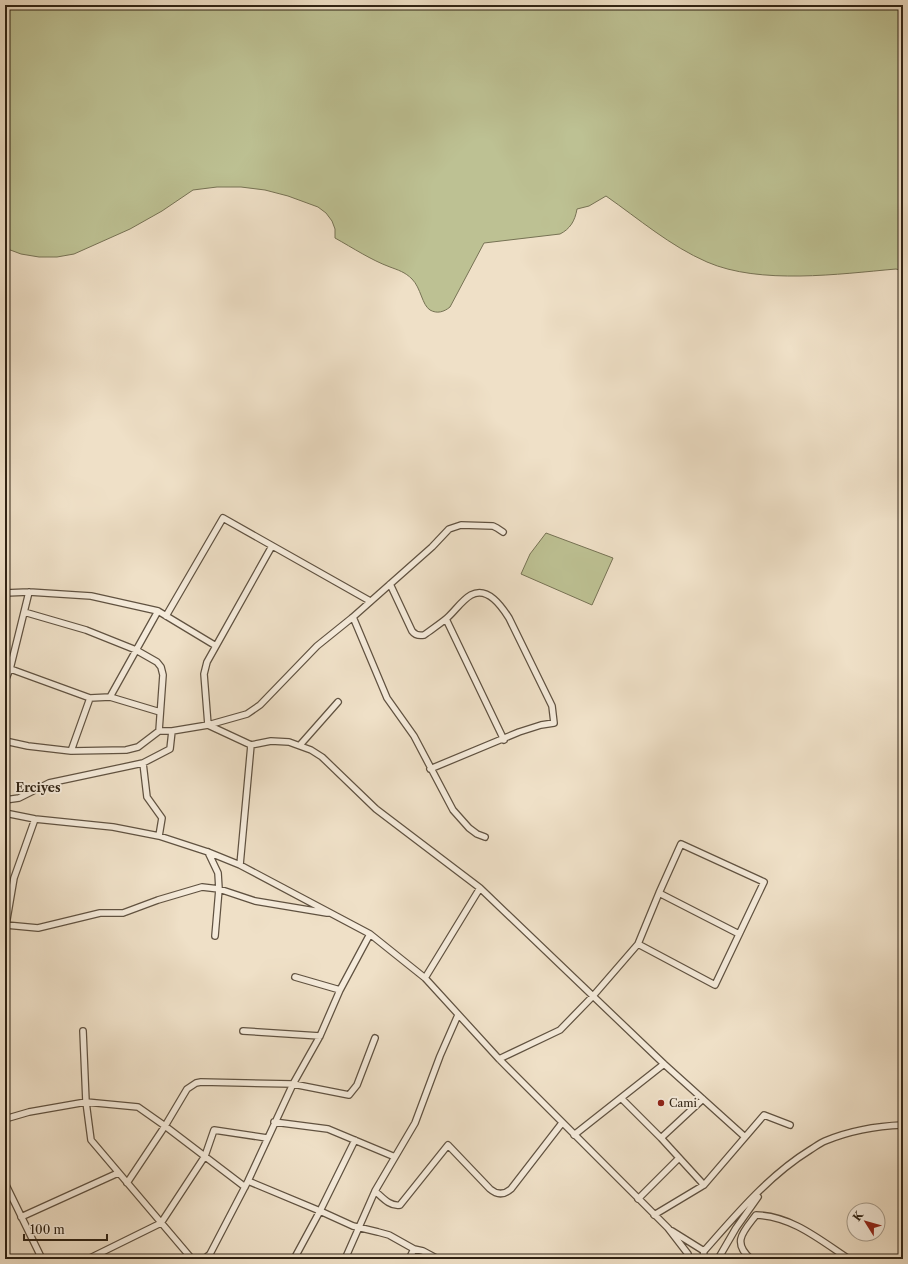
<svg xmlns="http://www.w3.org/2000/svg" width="908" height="1264" font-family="'Libre Caslon Text',serif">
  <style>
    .green { fill: #bdc193; stroke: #767254 }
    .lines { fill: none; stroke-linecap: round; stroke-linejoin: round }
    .minor-casing { stroke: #605241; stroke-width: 8 }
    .minor { stroke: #f5ebdb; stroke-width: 5.5 }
    .poi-dot { fill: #8f2418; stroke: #f5ebdb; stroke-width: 1.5 }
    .labels { text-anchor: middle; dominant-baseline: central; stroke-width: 4; stroke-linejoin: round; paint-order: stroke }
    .poi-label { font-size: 11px; fill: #302314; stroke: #f5ebdb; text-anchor: start }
    .neighbourhood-label { font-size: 12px; font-weight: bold; fill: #302314; stroke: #f5ebdb }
  </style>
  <rect width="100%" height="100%" fill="#efe0c7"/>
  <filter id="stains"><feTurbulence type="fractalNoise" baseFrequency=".005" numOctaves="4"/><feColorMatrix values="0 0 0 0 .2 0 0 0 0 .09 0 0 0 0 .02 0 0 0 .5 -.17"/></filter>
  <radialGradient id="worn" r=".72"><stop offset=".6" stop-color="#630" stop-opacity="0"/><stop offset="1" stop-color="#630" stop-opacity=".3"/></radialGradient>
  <path class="green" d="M5 5H903V271L896 269C839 274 760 285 707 262 670 246 639 219 606 196L589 206 577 209C575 221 570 229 560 234L484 243 450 307C444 312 437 314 430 310 422 305 421 288 412 279 405 272 398 270 390 267 371 260 353 248 335 238V229L332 221 326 213 318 207 288 196 265 190 241 187H217L193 190 162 211 130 229 74 254 57 257H39L21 254 5 248Z
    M546 533 613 558 592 605 521 574 530 554Z"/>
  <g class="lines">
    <defs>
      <path id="minor" d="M390 584 412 631C415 635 419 636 424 635 432 629 440 624 447 618 455 611 462 600 471 595 488 586 502 607 509 618L552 706 554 723 541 725 519 732 430 769
        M5 593 29 592 91 596 158 611 216 646 207 662 204 674 208 725 247 714 260 705 317 646 353 617 432 547 449 529 461 525 493 526 497 528 503 532
        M24 612 86 630 136 650 157 662 161 667 163 675 159 731
        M166 616 223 518 370 601
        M353 617 387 698 414 736 453 810 469 828 477 834 485 837
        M446 619 504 740
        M216 646 272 546
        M5 667 90 698 110 697 160 712
        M5 681 10 669 29 592
        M110 697 158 611
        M5 741 28 746 71 751 126 750 138 747 159 731H172L208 725 251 745
        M300 745 338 702
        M71 751 90 698
        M143 763 147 797 162 818 159 836
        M5 800 19 798 49 783 143 763 170 749 172 731
        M5 813 35 819 113 827 159 836 208 852 240 865 370 934 425 978 499 1059 668 1228 688 1254 689 1259
        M208 852 218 873 219 889 215 936
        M240 865 251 745 271 741 289 742 311 750 322 757 376 809 480 888 664 1064 745 1137
        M659 893 739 934
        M6 925 14 878 35 819
        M5 926 6 925 38 928 100 913H123L158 900 202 887 219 889 255 901 327 913
        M295 977 340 990
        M425 978 480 888
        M83 1031 86 1102 91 1140 192 1259
        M243 1031 320 1036
        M499 1059 560 1030 593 996 638 944 659 893 681 844 764 882 715 985 638 944
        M621 1098 661 1138 704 1185
        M5 1119 29 1112 86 1102 138 1107 165 1126 245 1187
        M274 1122 328 1129 395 1157 375 1191 345 1259
        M574 1135 664 1064
        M661 1138 703 1099
        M395 1157 415 1123 440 1056 458 1015
        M248 1181 320 1211 353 1226 378 1232 389 1235 414 1249 423 1251 438 1259
        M5 1183 42 1259
        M127 1183 165 1126 187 1089 196 1083 201 1082 293 1084 349 1095 357 1085 375 1038
        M375 1191C382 1197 390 1207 400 1205L448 1145 490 1189C497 1195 504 1195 511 1189L562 1123
        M638 1199 679 1158
        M654 1215 704 1185 764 1115 790 1125
        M21 1217 118 1173
        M672 1231 704 1251
        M703 1258 704 1251C736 1215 768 1176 810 1150 815 1147 820 1143 825 1141 849 1131 877 1126 903 1125
        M88 1259 161 1223 205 1156 214 1130 267 1138
        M204 1259 210 1254 248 1181 293 1084 320 1036 340 990 370 934
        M294 1259 320 1211 355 1140
        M409 1259 414 1249
        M718 1259 736 1228 758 1197
        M751 1259C731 1242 744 1231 756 1215 792 1216 820 1240 849 1259"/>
    </defs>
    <use href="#minor" class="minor-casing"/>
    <use href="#minor" class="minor"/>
  </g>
  <circle class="poi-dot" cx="661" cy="1103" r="4"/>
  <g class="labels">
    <g class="poi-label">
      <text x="669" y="1103">Cami</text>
    </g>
    <g class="neighbourhood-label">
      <text x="38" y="787">Erciyes</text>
    </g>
  </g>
  <rect width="908" height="1264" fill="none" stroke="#efe0c7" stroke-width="20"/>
  <rect x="6" y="6" width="896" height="1252" fill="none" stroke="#302314" stroke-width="2"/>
  <rect x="10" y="10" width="888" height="1244" fill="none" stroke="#302314"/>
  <g transform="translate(866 1222) rotate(307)"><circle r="19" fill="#f5ebdb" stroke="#a69b8b"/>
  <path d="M0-3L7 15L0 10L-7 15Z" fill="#8f2418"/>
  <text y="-6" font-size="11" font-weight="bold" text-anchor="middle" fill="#302314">K</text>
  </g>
  <path d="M24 1234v6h83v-6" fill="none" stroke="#302314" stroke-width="2"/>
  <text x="30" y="1234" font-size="12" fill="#302314" stroke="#f5ebdb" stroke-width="3" paint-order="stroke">100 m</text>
  <rect width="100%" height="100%" filter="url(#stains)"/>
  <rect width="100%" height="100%" fill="url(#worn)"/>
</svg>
